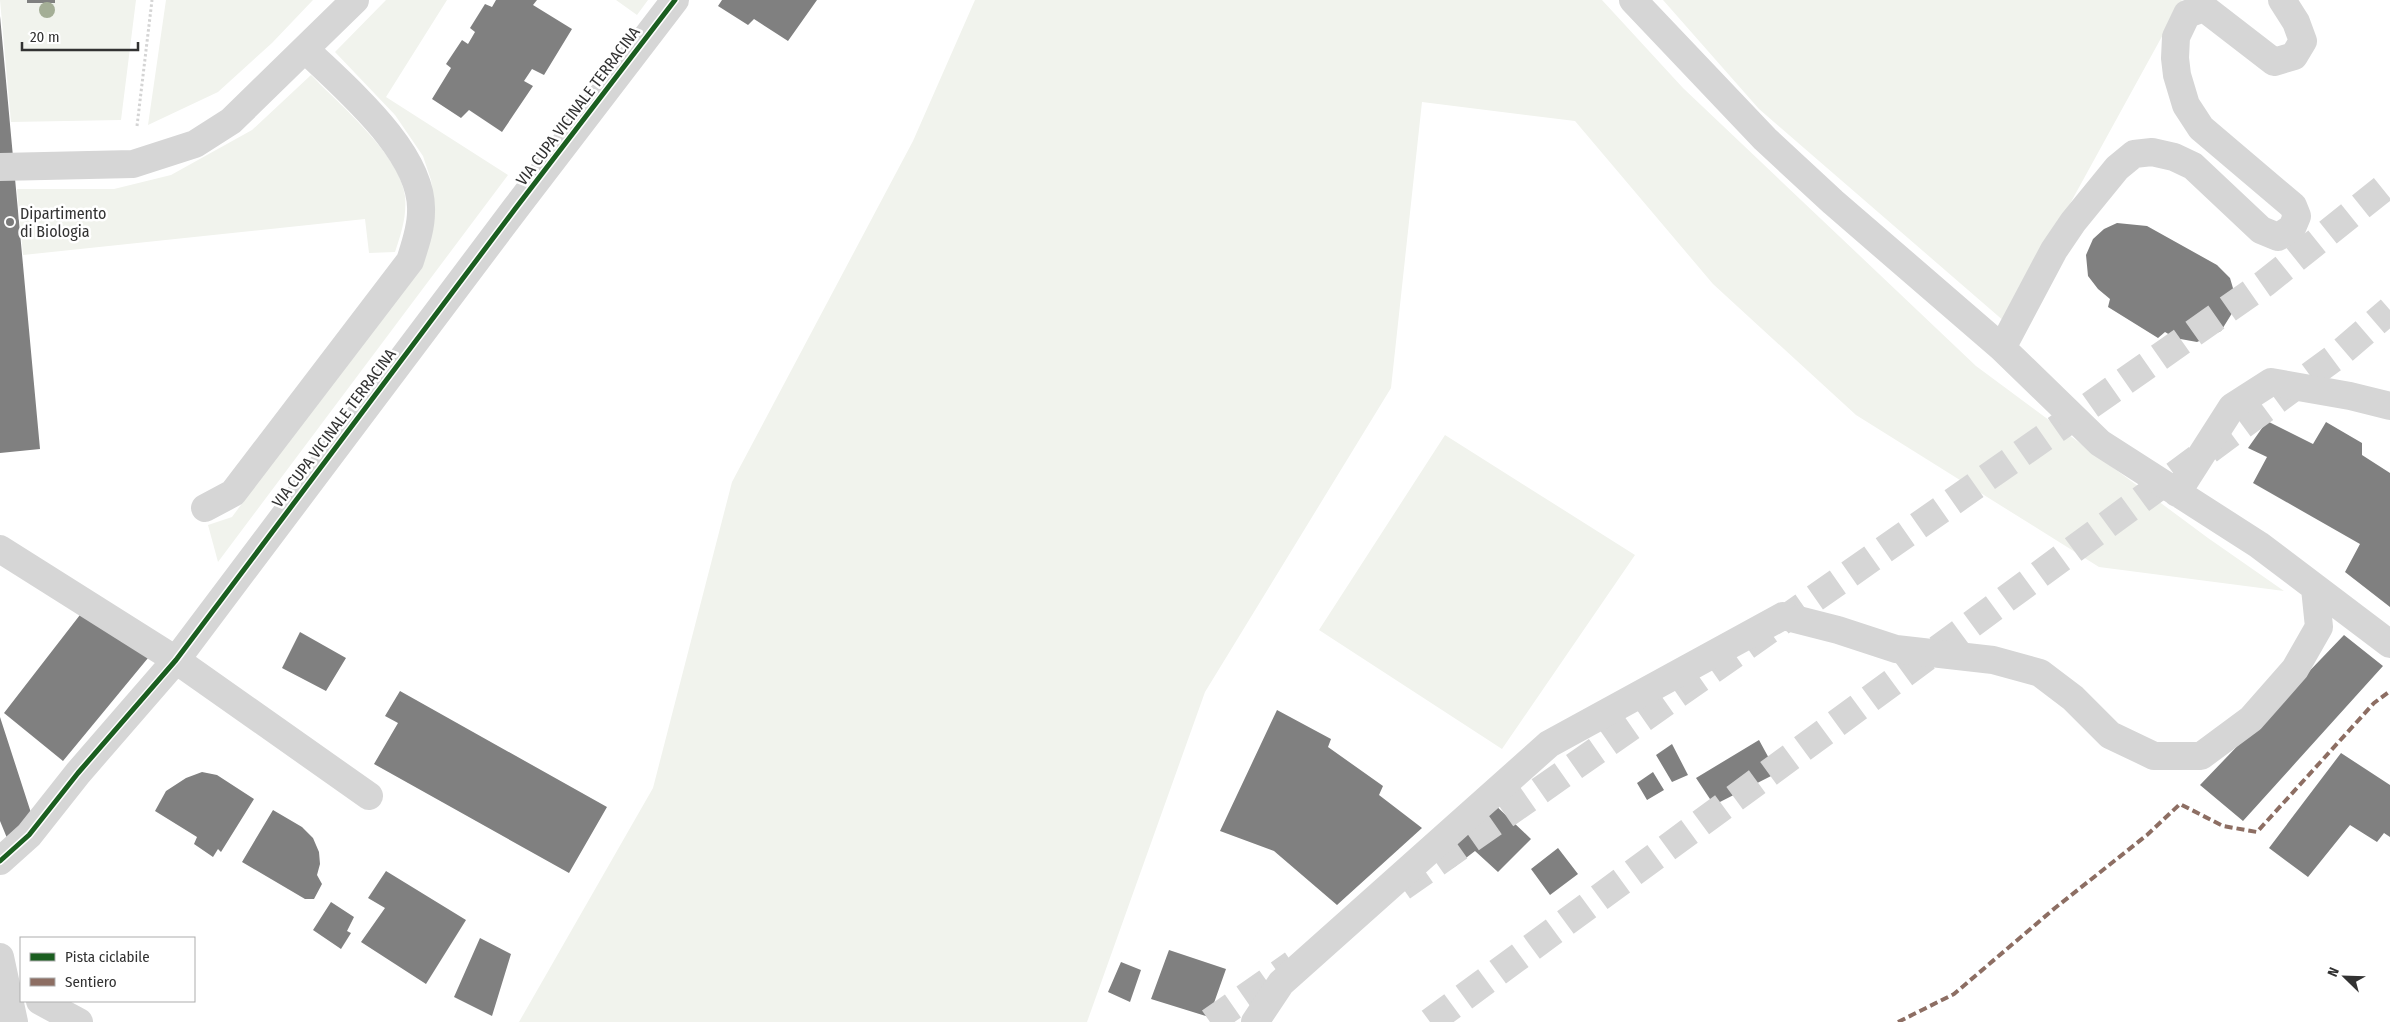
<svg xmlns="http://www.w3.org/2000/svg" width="2390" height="1022" font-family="'Fira Sans Condensed',sans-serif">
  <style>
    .green { fill: #f1f3ed }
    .building { fill: #808080 }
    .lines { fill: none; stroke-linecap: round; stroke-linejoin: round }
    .highway-tunnel { stroke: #d6d6d6; stroke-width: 28; stroke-dasharray: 28 14; stroke-linecap: butt }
    .path { stroke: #d4d4d4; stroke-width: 3; stroke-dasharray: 2.5 2.5; stroke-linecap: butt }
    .minor { stroke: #d6d6d6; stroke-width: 28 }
    .quiet { stroke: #8d6e63; stroke-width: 4; stroke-dasharray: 8 4; stroke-linecap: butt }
    .cycleway-casing { stroke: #fff; stroke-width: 8 }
    .cycleway { stroke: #1b5e20; stroke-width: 5 }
    .tree { fill: #a4ae96 }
    .poi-dot { fill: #7a7a7a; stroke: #fff; stroke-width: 2 }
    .labels { text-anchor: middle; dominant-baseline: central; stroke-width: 5; stroke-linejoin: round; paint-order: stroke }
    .street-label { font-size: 16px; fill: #323232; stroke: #fff }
    .poi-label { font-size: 16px; fill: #323232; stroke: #fff; text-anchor: start }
  </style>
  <rect width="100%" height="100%" fill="#fff"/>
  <path class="green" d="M0 0H136L121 120 11 122Z
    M166 0H313L272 43 218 92 148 125Z
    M386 0H447L386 97 508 175 218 562 208 525 232 517 419 264 434 206 431 180 423 156 395 115 335 52Z
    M616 0H648L637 15Z
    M975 0H1602L1683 88 1976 366 2208 538 2284 591 2099 567 1856 415 1713 284 1575 121 1422 102 1391 388 1205 692 1087 1022H519L653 788 732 482 913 141Z
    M1663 0H2182L2005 322 1759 109Z
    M311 75C340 105 400 155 405 196 407 216 401 234 395 252L369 253 365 219 23 255 17 189H114L171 175 252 130Z
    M1445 435 1635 555 1502 749 1319 630Z"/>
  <path class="building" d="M27 0H55V3H27Z
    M496 0H537L533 5 572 29 544 75 532 69 524 81 533 86 502 132 469 110 461 118 432 99 451 68 446 64 462 40 468 44 475 32 470 28 485 4 492 7Z
    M722 0H817L788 41 754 19 748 25 718 6Z
    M0 16 40 449 0 453Z
    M2117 223 2147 226 2217 265 2230 278 2235 295 2234 310 2221 331 2197 342 2175 338 2165 332 2158 338 2108 307 2110 299 2098 289 2088 276 2086 255 2093 239 2104 229Z
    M2267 421 2313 444 2326 422 2362 443V455L2390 473V607L2345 572 2360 544 2253 483 2267 457 2248 448Z
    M83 611 148 658 63 761 4 713Z
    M300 632 346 658 326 691 282 668Z
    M2344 635 2383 666 2243 821 2200 785Z
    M400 691 607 807 569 873 374 764 398 723 385 716Z
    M1277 710 1331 739 1328 747 1383 786 1379 795 1422 828 1337 905 1274 851 1220 831Z
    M0 717 33 819 7 838 0 821Z
    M1759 740 1777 773 1714 805 1696 778Z
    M1672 744 1688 775 1672 782 1656 755Z
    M2341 753 2390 785V837L2384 833 2377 842 2350 825 2308 877 2269 848Z
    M202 772 217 775 254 799 221 852 218 849 213 857 194 844 197 837 155 811 166 791 186 778Z
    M1653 772 1664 790 1647 800 1637 783Z
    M1492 802 1531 839 1498 872 1475 851 1453 868 1436 851Z
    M273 810 302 827 313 838 319 852 320 864 317 875 322 884 314 899H305L242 862Z
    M1558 848 1578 874 1550 895 1531 869Z
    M386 871 466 920 426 984 361 942 385 908 368 898Z
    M331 902 354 917 347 931 351 933 341 949 313 930Z
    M480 938 511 954 492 1016 454 997Z
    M1169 950 1226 969 1209 1017 1151 999Z
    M1121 962 1141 970 1130 1002 1108 992Z"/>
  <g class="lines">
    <path class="highway-tunnel" d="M1402 887 2265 283 2390 183
      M1210 1022 1293 964
      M1430 1022 2338 355 2390 310"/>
    <path class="path" d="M137 126 152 0"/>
    <path class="minor" d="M1633 0 1765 139 1833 202 2002 348 2100 443 2259 545 2390 644
      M0 167 133 164 195 144 231 121 355 0
      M2002 348 2054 250 2073 222 2117 168 2134 154 2152 152 2174 157 2193 166 2261 230 2278 237 2292 228 2297 216 2293 206 2201 128 2186 105 2177 75 2175 58 2176 37 2187 14 2204 8 2274 62 2294 56 2303 41 2296 22 2282 0
      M2177 493 2232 407 2271 382 2350 396 2390 406
      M205 508 233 493 410 261C415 245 421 229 421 212 424 153 345 88 306 50
      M0 549 176 660 369 796
      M0 861 29 835 78 773 176 660 515 209 675 0
      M0 957 14 1022
      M40 1001 79 1022
      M1255 1022 1281 983 1549 744 1783 616 1838 630 1896 649 1993 660 2040 673 2073 698 2110 735 2154 756H2201L2251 719 2295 669 2319 627 2315 588"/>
    <path class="quiet" d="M1898 1022 1954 994 2055 908 2147 835 2180 804 2223 826 2257 832 2374 703 2390 691"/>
    <defs>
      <path id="cycleway" d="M0 861 29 835 78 773 176 660 515 209 675 0"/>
    </defs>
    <use href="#cycleway" class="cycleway-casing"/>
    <use href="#cycleway" class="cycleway"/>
  </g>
  <circle class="tree" cx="47" cy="10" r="8"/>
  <circle class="poi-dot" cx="10" cy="222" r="5"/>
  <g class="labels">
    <g class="street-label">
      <text transform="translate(578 106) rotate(-53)">VIA CUPA VICINALE TERRACINA</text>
      <text transform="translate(334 428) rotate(-53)">VIA CUPA VICINALE TERRACINA</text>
    </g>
    <g class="poi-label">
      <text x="20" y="213">Dipartimento<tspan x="20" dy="18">di Biologia</tspan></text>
    </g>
  </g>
  <rect x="20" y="937" width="175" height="65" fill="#ffffff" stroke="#adadad"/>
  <rect x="30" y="953" width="25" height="8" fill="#1b5e20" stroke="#adadad"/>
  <text x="65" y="962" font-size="15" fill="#323232">Pista ciclabile</text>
  <rect x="30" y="978" width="25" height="8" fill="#8d6e63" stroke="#adadad"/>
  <text x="65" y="987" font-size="15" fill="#323232">Sentiero</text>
  <g transform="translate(2345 977) rotate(293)" stroke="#ffffff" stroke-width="4" paint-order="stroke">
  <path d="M0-4L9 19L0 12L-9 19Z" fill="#323232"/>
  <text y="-8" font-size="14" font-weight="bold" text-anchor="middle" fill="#323232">N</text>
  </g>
  <path d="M22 42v8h116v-8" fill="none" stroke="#323232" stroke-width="2.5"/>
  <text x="30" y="42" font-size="15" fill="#323232" stroke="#ffffff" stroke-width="4" paint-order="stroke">20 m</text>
</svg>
